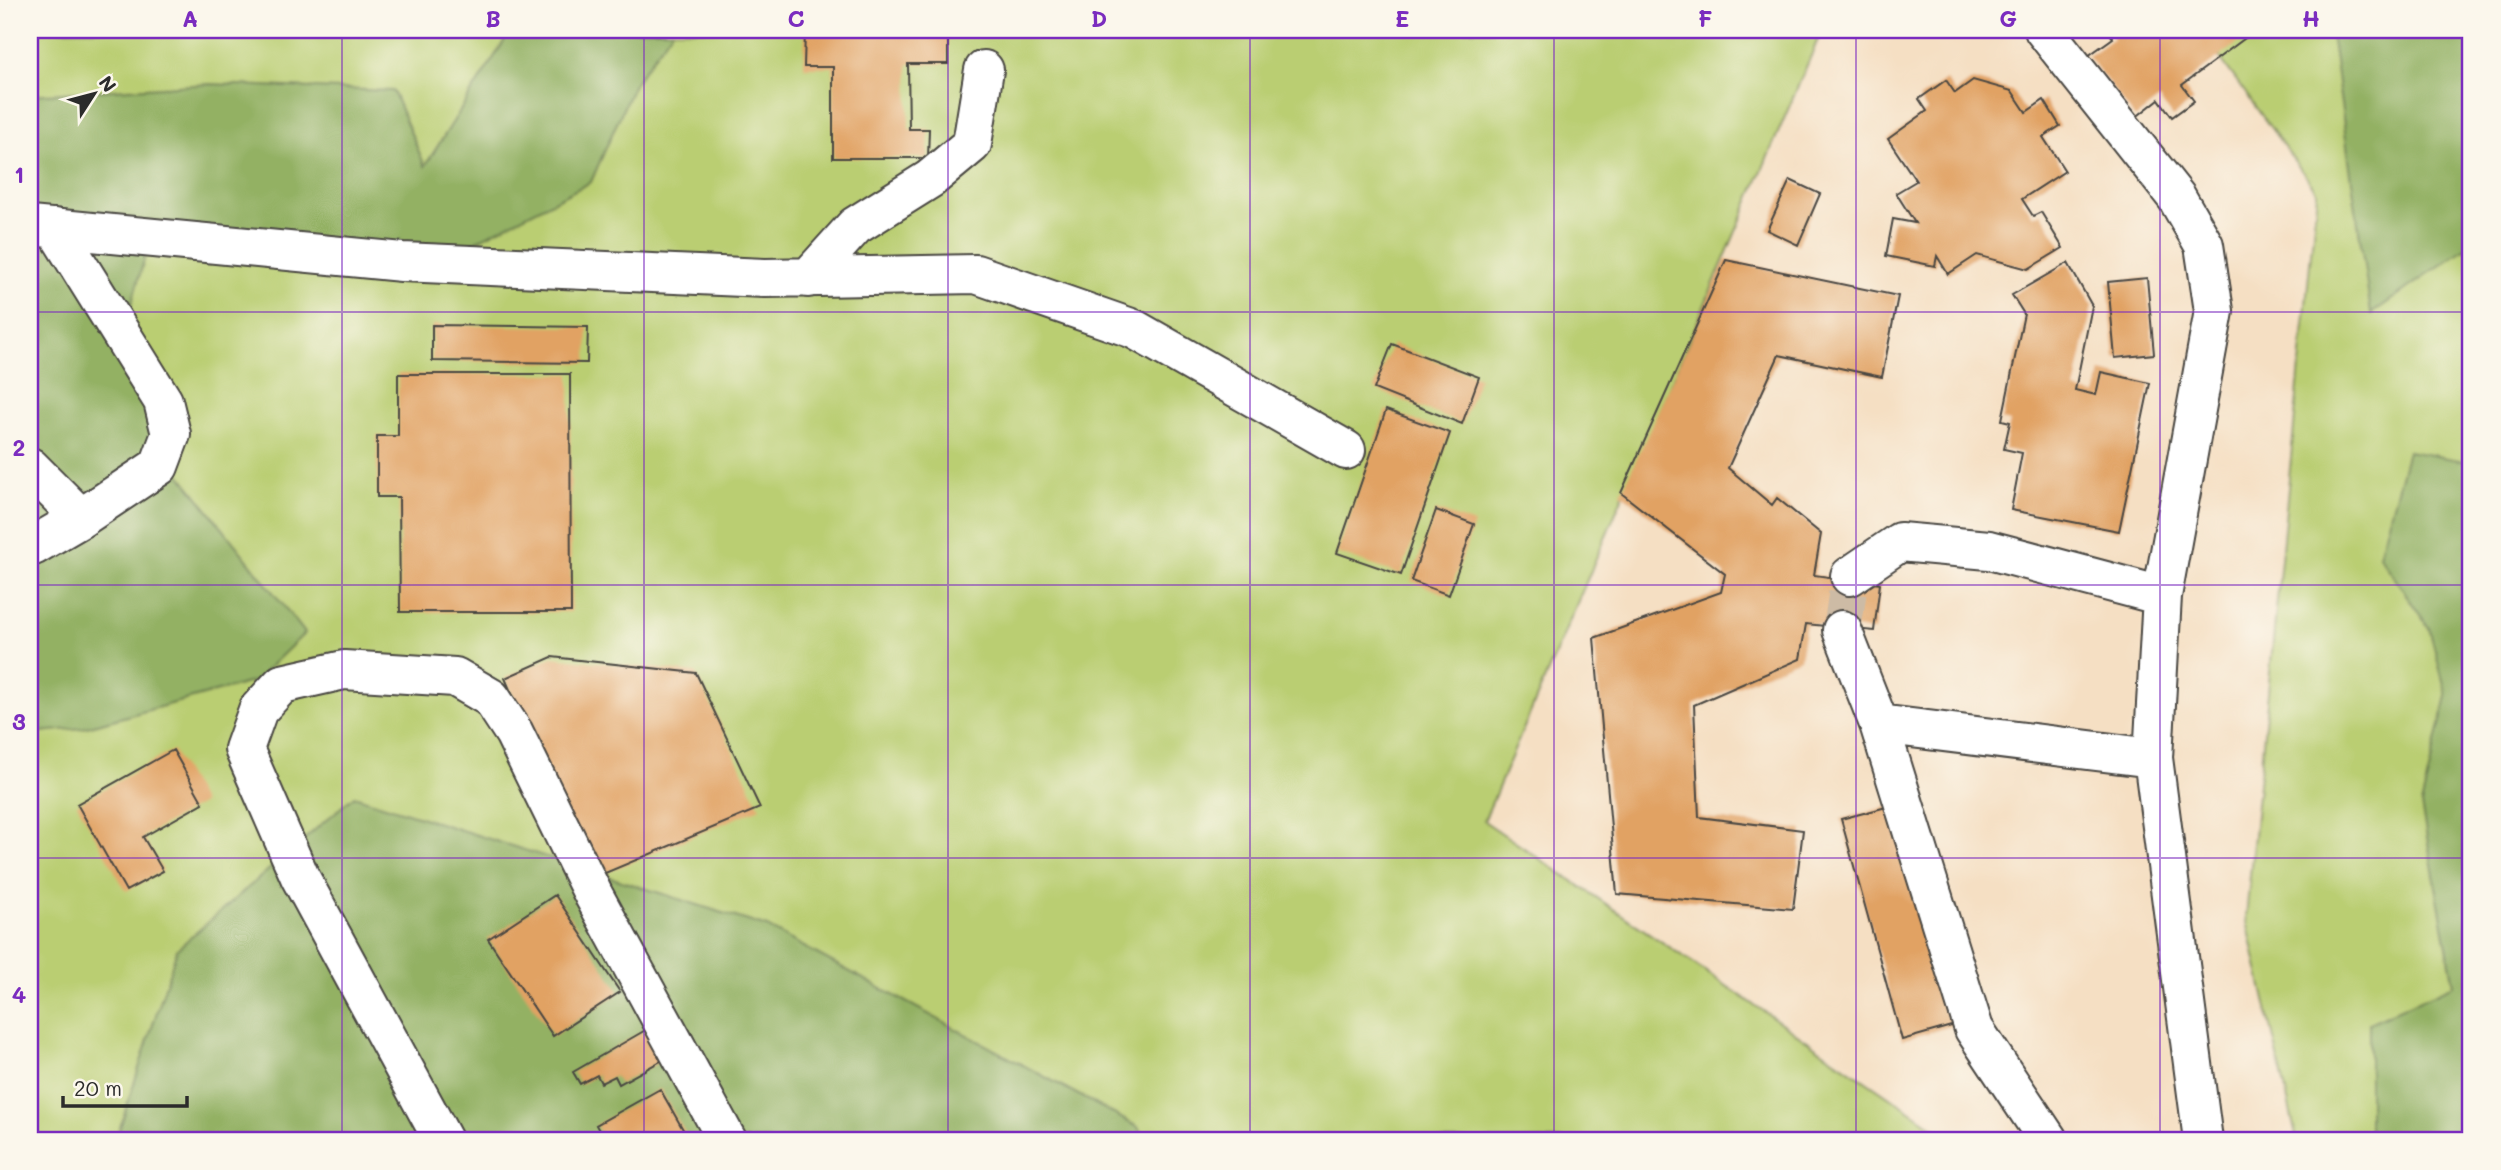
<svg xmlns="http://www.w3.org/2000/svg" width="2501" height="1170" font-family="Mali,sans-serif">
  <style>
    .green { fill: #bace72; stroke: #727c4e; stroke-width: 2 }
    .forest { fill: #93b164; stroke: #5f6e48; stroke-width: 2 }
    .building { fill: #e1a264 }
    .lines { fill: none; stroke-linecap: round; stroke-linejoin: round }
    .minor-tunnel { stroke: #cdbba5; stroke-width: 38; stroke-dasharray: 38 19; stroke-linecap: butt }
    .minor-casing { stroke: #494642; stroke-width: 42 }
    .minor { stroke: #fff; stroke-width: 38 }
    .grid { fill: none; stroke: #7b2cbf; stroke-width: 2; stroke-opacity: 0.55 }
    .neatline { fill: none; stroke: #7b2cbf; stroke-width: 2.5 }
    .grid-label { font-size: 23px; text-anchor: middle; font-weight: bold; fill: #7b2cbf }
  </style>
  <rect width="100%" height="100%" fill="#fbf7ec"/>
  <filter id="ink" filterUnits="userSpaceOnUse"><feTurbulence type="fractalNoise" baseFrequency=".0143" numOctaves="2"/><feDisplacementMap in="SourceGraphic" scale="14" xChannelSelector="R" yChannelSelector="G"/><feConvolveMatrix kernelMatrix="1 2 1 2 8 2 1 2 1" color-interpolation-filters="sRGB"/></filter>
  <filter id="wash" filterUnits="userSpaceOnUse"><feTurbulence type="fractalNoise" baseFrequency=".00686" numOctaves="4" result="noise"/><feDisplacementMap in="SourceGraphic" scale="28" xChannelSelector="R" yChannelSelector="G"/><feGaussianBlur stdDeviation="1.57" result="paint"/><feColorMatrix in="noise" values="0 0 0 0 0 0 0 0 0 0 0 0 0 0 0 0 0 1.4 0 .05"/><feComposite in="paint" operator="in"/></filter>
  <g filter="url(#wash)">
    <rect width="100%" height="100%" fill="#f5dfc3"/>
    <path class="green" d="M30 30H1822L1484 821 1953 1140H30Z
      M2200 30H2471V1140H2297L2246 917 2317 192Z"/>
    <path class="forest" d="M509 30H673L634 84 591 182 410 275 148 246 120 345 164 454 305 633 255 681 83 728 30 733V527L33 525 30 502V95L210 84 393 91 425 166 503 43Z
      M2324 30H2471V244L2371 314 2332 41Z
      M2408 451 2471 462V1140H2369V1023L2454 985 2421 805 2447 696 2429 628 2379 555Z
      M354 796 767 927 1138 1127 1145 1140H116L177 949Z"/>
    <g id="blocks">
      <path class="building" d="M805 30H948V64H908L909 129H929L928 158H833V67H804Z
        M2107 30H2256L2182 85 2194 101 2172 117 2159 99 2135 118 2088 56 2113 38Z
        M1946 80 1955 93 1973 80 2012 91 2026 112 2044 100 2060 126 2043 137 2065 171 2022 199 2033 216 2041 212 2063 248 2028 269 1977 255 1948 274 1937 256 1935 266 1886 256 1893 219 1915 223 1896 193 1916 181 1888 139 1927 111 1919 99Z
        M1790 180 1820 194 1798 245 1767 230Z
        M1726 260 1898 296 1882 377 1779 355 1728 468 1772 505 1777 498 1821 534 1814 575 1880 584 1874 631 1806 624 1800 659 1694 705 1699 817 1803 830 1793 909 1617 894 1594 638 1721 592 1725 574 1621 493Z
        M2068 263 2092 306 2075 390 2096 395 2101 372 2150 383 2119 531 2011 510 2022 453 2004 449 2010 422 2002 420 2024 314 2012 295Z
        M2147 278 2154 354 2115 358 2108 282Z
        M432 325 588 327 587 363 432 361Z
        M1392 344 1479 377 1462 424 1374 389Z
        M398 374H570L571 612H400L399 497H377V436H398Z
        M1386 410 1450 433 1401 575 1337 553Z
        M1436 510 1474 524 1449 595 1411 581Z
        M552 657 696 673 760 808 591 879 505 678Z
        M173 750 203 803 143 837 163 871 126 891 77 804Z
        M1894 805 1955 1025 1902 1040 1841 819Z
        M555 895 620 992 553 1036 488 939Z
        M649 1028 666 1058 619 1084 615 1076 601 1083 597 1075 580 1084 573 1072Z
        M660 1089 689 1140H604L596 1125Z"/>
    </g>
  </g>
  <g filter="url(#ink)">
    <use href="#blocks" fill-opacity="0" stroke="#494642" stroke-width="2"/>
    <g class="lines">
      <path class="minor-tunnel" d="M1842 630 1850 576"/>
      <defs>
        <path id="minor" d="M2044 30 2177 198 2204 245 2214 311 2162 596 2153 758 2203 1140
          M30 226 402 262 765 278 976 274 1134 329 1346 450
          M808 278 855 226 930 179 972 144 984 70
          M30 467 81 518
          M30 546H33L81 518 159 466 171 434 163 401 55 228
          M1850 576 1900 542 1989 550 2162 596
          M1842 630 1879 724 2153 758
          M1879 724 1974 1029 2048 1140
          M443 1140 300 877 244 749 258 710 282 684 344 670 455 677 491 698 514 733 594 896 727 1140"/>
      </defs>
      <use href="#minor" class="minor-casing"/>
      <use href="#minor" class="minor"/>
    </g>
  </g>
  <path class="grid" d="M342 30V1140M644 30V1140M948 30V1140M1250 30V1140M1554 30V1140M1856 30V1140M2160 30V1140M30 312H2471M30 585H2471M30 858H2471"/>
  <rect width="2501" height="1170" fill="none" stroke="#fbf7ec" stroke-width="77"/>
  <g transform="translate(94 94) rotate(54)" stroke="#fbf7ec" stroke-width="5" paint-order="stroke">
  <path d="M0-5L12 26L0 18L-12 26Z" fill="#2b2b2b"/>
  <text y="-10" font-size="19" font-weight="bold" text-anchor="middle" fill="#2b2b2b">N</text>
  </g>
  <path d="M63 1096v10h124v-10" fill="none" stroke="#2b2b2b" stroke-width="3.5"/>
  <text x="74" y="1096" font-size="21" fill="#2b2b2b" stroke="#fbf7ec" stroke-width="5" paint-order="stroke">20 m</text>
  <rect x="38" y="38" width="2424" height="1094" class="neatline"/>
  <g class="grid-label">
    <text x="190" y="27">A</text>
    <text x="493" y="27">B</text>
    <text x="796" y="27">C</text>
    <text x="1099" y="27">D</text>
    <text x="1402" y="27">E</text>
    <text x="1705" y="27">F</text>
    <text x="2008" y="27">G</text>
    <text x="2311" y="27">H</text>
    <text x="19" y="183">1</text>
    <text x="19" y="456">2</text>
    <text x="19" y="730">3</text>
    <text x="19" y="1003">4</text>
  </g>
</svg>
